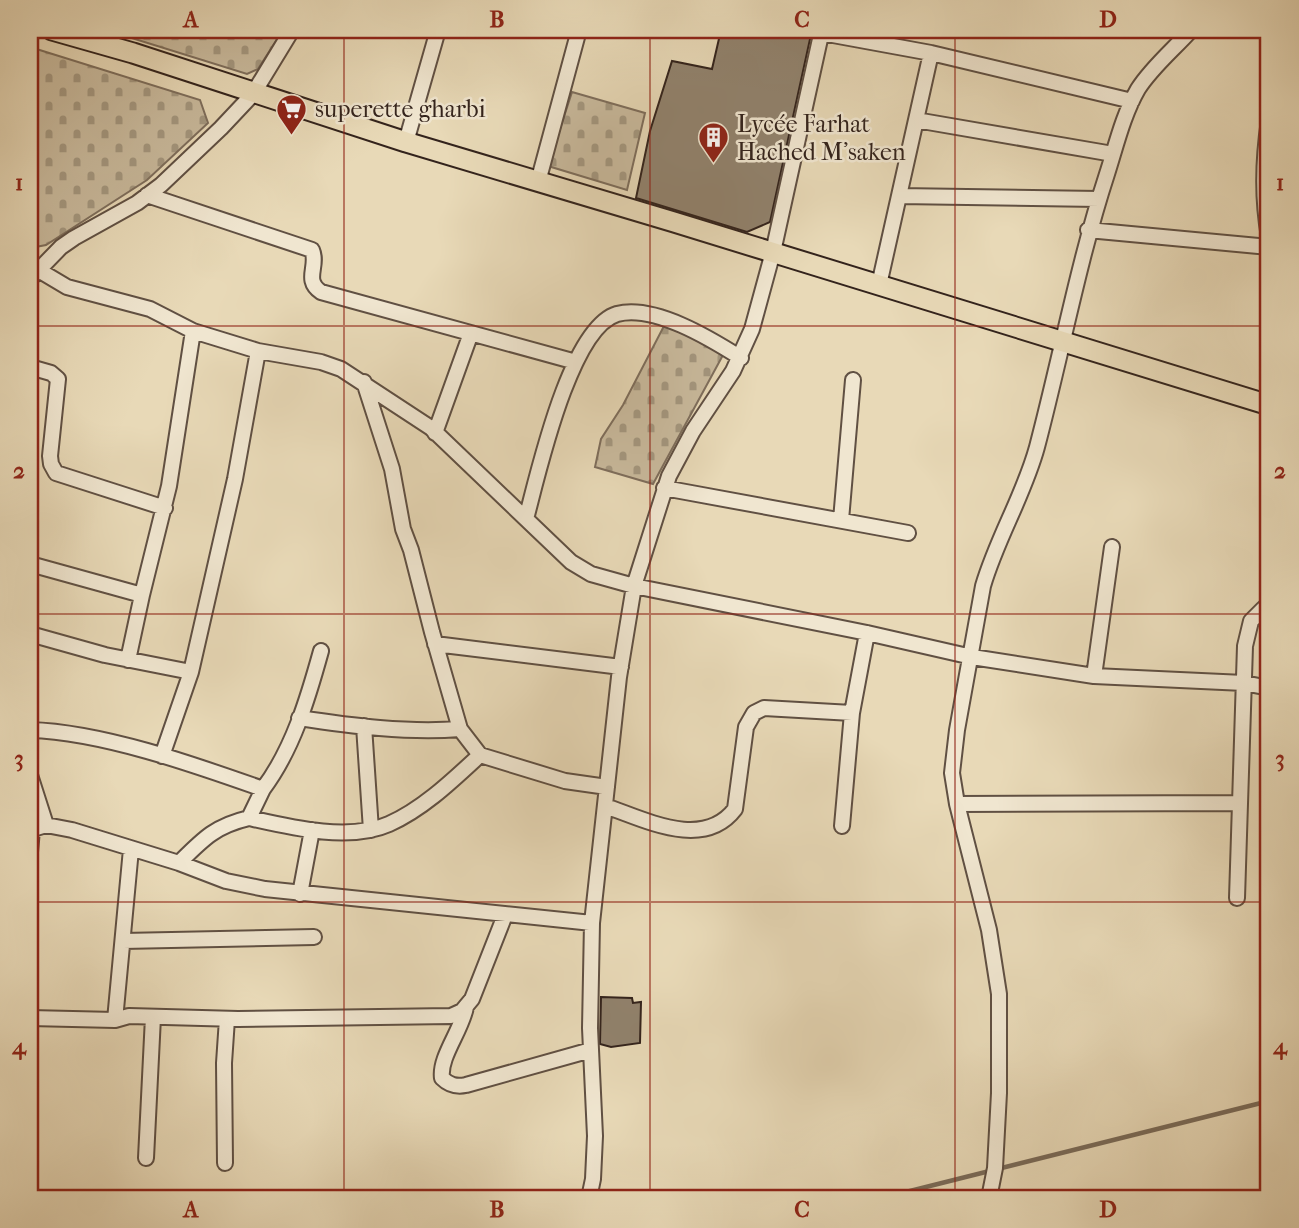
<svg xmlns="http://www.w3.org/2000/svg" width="1299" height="1228" font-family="'IM FELL French Canon',serif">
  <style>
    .cemetery { fill: url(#cemetery-stones); stroke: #7e6e5c; stroke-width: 2 }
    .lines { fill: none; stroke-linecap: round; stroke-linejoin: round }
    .stream { stroke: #7a6b59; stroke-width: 4.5 }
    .building { fill: #91826d; stroke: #33231c; stroke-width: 2 }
    .minor-casing { stroke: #605043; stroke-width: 18 }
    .major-casing { stroke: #33231c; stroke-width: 23 }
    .minor { stroke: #f0e6d0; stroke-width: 14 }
    .major { stroke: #e8d9b7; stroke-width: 19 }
    .grid { fill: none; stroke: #8f2418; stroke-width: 2; stroke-opacity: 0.55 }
    .labels { text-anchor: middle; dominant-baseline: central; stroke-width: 5; stroke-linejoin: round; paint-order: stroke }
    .poi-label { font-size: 24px; fill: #33231c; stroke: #f0e6d0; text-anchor: start }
    .neatline { fill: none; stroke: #8f2418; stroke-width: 2.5 }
    .grid-label { font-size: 23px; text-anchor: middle; font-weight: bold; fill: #8f2418 }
  </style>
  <defs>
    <pattern id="cemetery-stones" width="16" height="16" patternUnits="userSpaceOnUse" patternTransform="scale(1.75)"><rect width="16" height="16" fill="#c9ba9d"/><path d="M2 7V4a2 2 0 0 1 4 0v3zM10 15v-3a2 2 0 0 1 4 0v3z" fill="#a4977f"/></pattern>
  </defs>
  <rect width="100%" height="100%" fill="#e8d9b7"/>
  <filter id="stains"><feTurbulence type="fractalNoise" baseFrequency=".00286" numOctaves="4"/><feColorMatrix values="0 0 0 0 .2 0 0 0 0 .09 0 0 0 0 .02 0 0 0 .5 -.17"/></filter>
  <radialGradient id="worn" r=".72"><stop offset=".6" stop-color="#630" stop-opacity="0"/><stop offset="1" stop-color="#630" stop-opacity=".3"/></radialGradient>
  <path class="cemetery" d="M106 30H283L258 69 247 74Z
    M30 47 200 100 208 123 147 180 46 245 30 248Z
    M572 92 645 113 627 190 548 166Z
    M664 326 700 338 723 355 653 484 595 467 601 439 623 405Z"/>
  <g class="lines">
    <path class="stream" d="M882 1198 1269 1101"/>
  </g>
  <path class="building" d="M721 30H812L770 222 747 232 636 198 650 131 672 61 712 69Z
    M601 997 632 998 633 1003 641 1002 640 1043 611 1047 600 1044Z"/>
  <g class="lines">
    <defs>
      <path id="minor" d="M822 33 931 53 1132 101
        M916 120 1113 154
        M1269 120C1263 160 1262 198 1269 237
        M406 142 438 30
        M538 182 579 30
        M147 195 312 250C319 266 303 280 321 292L576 362
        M899 196 1099 199
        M1088 230 1269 247
        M30 265 67 287 150 309 193 331 258 351 321 362 341 369 431 428 571 562 591 574 634 586 867 633 972 657 1094 676 1244 683 1269 688
        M30 279 61 247 74 238 137 203 161 185 221 128 253 94 292 30
        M879 285 931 53
        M30 367 51 373 58 379 50 456 51 464 56 473 165 508
        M364 382 392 469 403 529 411 550 432 632 460 729
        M435 433 471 333
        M664 488 908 533
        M526 519C538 474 570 328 617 314 654 304 711 339 741 358
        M841 520 853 380
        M30 564 142 595 128 660
        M142 595 169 486 193 331
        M30 634 105 655 191 672
        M435 644 621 667
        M1094 676 1112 547
        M299 718C352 726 407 733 460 729L480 755 565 781 607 787
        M364 726 371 830
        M30 730C102 732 195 765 263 789L249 818C215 826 203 839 179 863
        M162 756 191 672 235 479 258 351
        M30 775 46 825
        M263 789C293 749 308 698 321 651
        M957 804 1240 803
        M605 806C644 819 703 851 735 809L746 727 754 713 764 708 852 713
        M249 818C289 827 349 842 389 824 423 809 453 780 480 755
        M842 826 852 713 867 633
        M30 830 46 825 72 830 179 863 226 881 265 889 592 923
        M30 852 32 830
        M300 894 312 830
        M1237 898 1245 646 1251 621 1263 609 1269 608
        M123 941 314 937
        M466 1007C462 1030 439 1057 442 1078 449 1085 456 1087 466 1085L591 1050
        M30 1018 115 1020 129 1016 238 1019 451 1016 462 1011 472 999 505 915
        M115 1020 131 849
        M146 1158 153 1017
        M225 1163 224 1063 227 1019
        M589 1198 593 1179 595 1136 590 1028 592 923 619 677 634 586 669 476 693 431 733 371 752 329 773 252 822 30
        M989 1198 995 1168 999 1093V994L989 930 957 804 952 773 957 730 983 586C997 538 1024 495 1037 447 1061 356 1078 263 1107 174 1116 146 1123 115 1138 89 1152 67 1174 49 1191 30"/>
      <path id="major" d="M52 30 133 53 406 142 674 222 1269 405"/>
    </defs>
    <use href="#minor" class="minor-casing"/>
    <use href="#major" class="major-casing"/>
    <use href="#minor" class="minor"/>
    <use href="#major" class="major"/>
  </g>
  <path class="grid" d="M344 30V1198M650 30V1198M955 30V1198M30 326H1269M30 614H1269M30 902H1269"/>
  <defs>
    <symbol id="supermarket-pin" viewBox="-11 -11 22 30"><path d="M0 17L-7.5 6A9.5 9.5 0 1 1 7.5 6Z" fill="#8f2418" stroke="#f0e6d0"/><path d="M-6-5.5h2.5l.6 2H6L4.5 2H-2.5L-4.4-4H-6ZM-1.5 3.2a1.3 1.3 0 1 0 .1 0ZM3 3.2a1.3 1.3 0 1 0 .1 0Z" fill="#fff"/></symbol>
    <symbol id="building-pin" viewBox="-11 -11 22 30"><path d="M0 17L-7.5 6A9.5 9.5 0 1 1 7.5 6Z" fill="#8f2418" stroke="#f0e6d0"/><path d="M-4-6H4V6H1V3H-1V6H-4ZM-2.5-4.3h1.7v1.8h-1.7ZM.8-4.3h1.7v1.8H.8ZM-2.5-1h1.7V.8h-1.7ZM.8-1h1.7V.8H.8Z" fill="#fff"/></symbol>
  </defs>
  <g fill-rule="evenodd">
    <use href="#supermarket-pin" x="274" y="92" width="35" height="47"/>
    <use href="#building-pin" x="696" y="120" width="35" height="47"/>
  </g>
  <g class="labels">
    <g class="poi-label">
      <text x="315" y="109">superette gharbi</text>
      <text x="737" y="124">Lycée Farhat<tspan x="737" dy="28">Hached M'saken</tspan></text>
    </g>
  </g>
  <rect width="1299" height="1228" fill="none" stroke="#e8d9b7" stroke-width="77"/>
  <rect x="38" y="38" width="1222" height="1152" class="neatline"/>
  <g class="grid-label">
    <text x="191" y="27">A</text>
    <text x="497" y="27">B</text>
    <text x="802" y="27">C</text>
    <text x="1108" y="27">D</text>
    <text x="19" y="190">1</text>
    <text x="1280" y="190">1</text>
    <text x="19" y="478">2</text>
    <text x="1280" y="478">2</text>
    <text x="19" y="766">3</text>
    <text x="1280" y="766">3</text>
    <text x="19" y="1054">4</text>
    <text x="1280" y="1054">4</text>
    <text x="191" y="1217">A</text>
    <text x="497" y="1217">B</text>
    <text x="802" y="1217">C</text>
    <text x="1108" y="1217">D</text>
  </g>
  <rect width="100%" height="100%" filter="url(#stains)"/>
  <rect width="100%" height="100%" fill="url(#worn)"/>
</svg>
